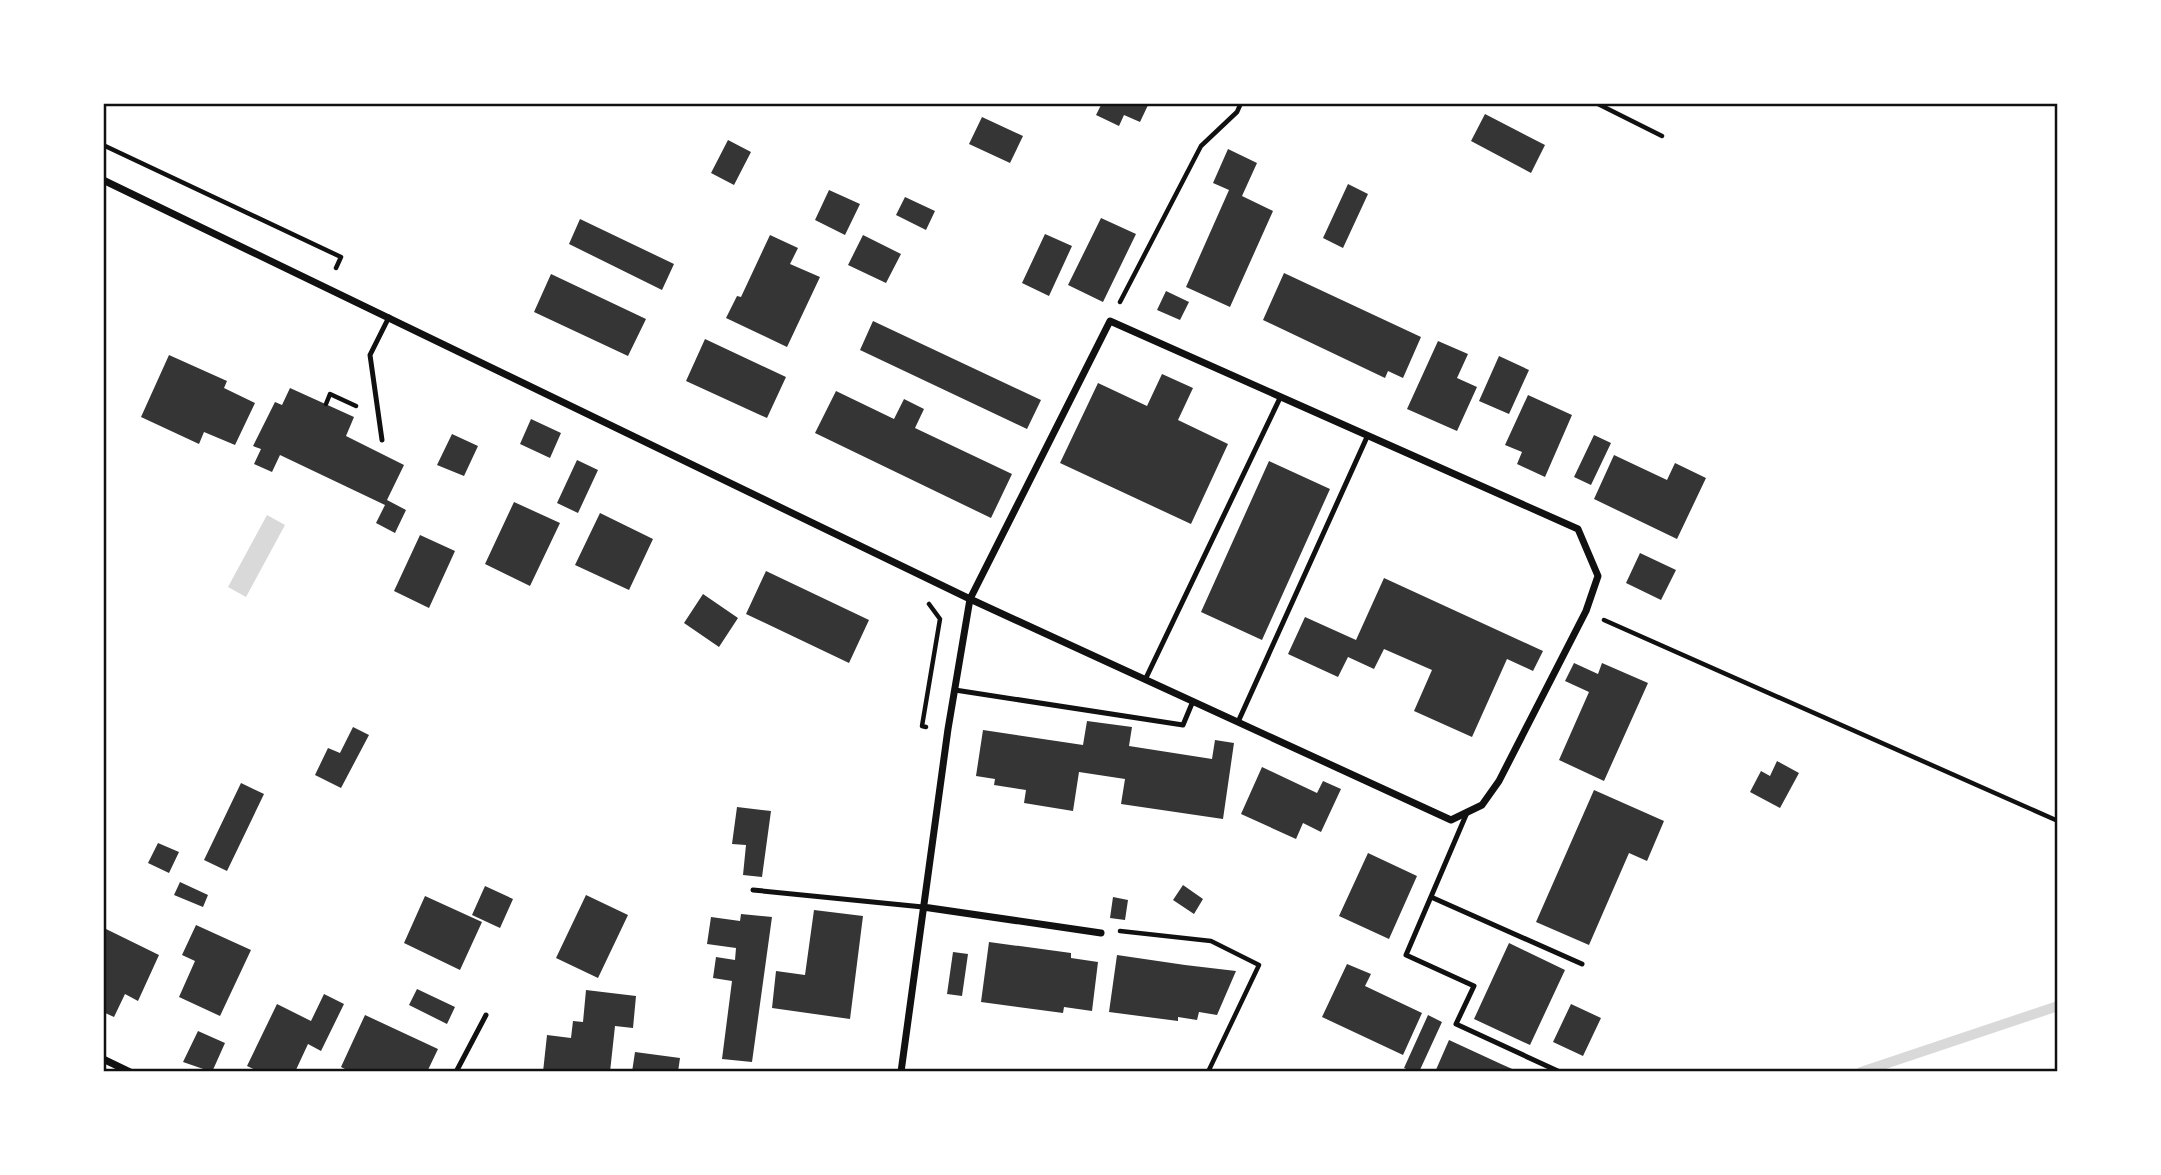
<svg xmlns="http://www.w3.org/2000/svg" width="2161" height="1175" font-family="'Alegreya Sans',sans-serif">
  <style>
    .water { fill: #d9d9d9 }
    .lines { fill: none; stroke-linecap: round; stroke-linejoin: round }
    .stream { stroke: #d9d9d9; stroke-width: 10 }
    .building { fill: #353535 }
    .path { stroke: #111; stroke-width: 4.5 }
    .service { stroke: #111; stroke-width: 5 }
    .minor { stroke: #111; stroke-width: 7 }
    .neatline { fill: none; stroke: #111; stroke-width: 2.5 }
  </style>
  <rect width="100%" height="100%" fill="#fff"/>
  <path class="water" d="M267 515 285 525 246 597 228 587Z"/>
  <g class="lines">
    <path class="stream" d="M1861 1072 2058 1006"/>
  </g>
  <path class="building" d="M1102 103H1149L1140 122 1124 115 1119 126 1096 115Z
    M1485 114 1545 145 1531 173 1471 141Z
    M982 117 1023 136 1010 163 969 144Z
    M728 140 751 152 734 185 711 173Z
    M1228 149 1257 163 1242 196 1273 211 1230 307 1186 287 1229 190 1213 183Z
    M1348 184 1368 194 1343 248 1323 238Z
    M829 190 860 204 845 235 815 220Z
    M905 197 935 211 926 230 896 215Z
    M1101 218 1136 234 1103 302 1068 285Z
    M580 219 674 264 662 290 569 244Z
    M1045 234 1072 246 1049 296 1022 283Z
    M770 235 798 248 790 264 820 277 787 347 726 318 737 296 741 297Z
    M863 235 901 254 886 283 848 265Z
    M1284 273 1421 337 1403 378 1388 371 1385 378 1263 320Z
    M551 274 646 319 628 356 534 312Z
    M1166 291 1189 302 1180 320 1157 310Z
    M873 321 1041 400 1027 429 860 350Z
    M705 339 786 377 767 418 686 381Z
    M1438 341 1468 354 1457 378 1477 387 1457 431 1407 409Z
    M169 355 227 381 224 388 255 403 235 445 204 432 199 444 141 417Z
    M1499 356 1529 370 1509 414 1479 401Z
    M1162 374 1193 388 1178 420 1228 444 1191 524 1060 463 1098 383 1147 406Z
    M290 388 354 417 346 436 404 465 387 500 406 510 395 533 376 523 385 505 280 455 272 472 254 464 261 449 253 446 275 402 282 405Z
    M836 391 894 419 904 399 924 409 915 428 1012 474 991 518 815 433Z
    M1528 395 1572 415 1545 477 1517 464 1522 452 1505 445Z
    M531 419 561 433 550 458 520 444Z
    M452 434 478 446 464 476 437 465Z
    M1594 435 1611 443 1591 485 1574 477Z
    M1614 455 1667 480 1675 463 1706 478 1677 539 1594 499Z
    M577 460 598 470 578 513 557 503Z
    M1269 461 1330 489 1262 640 1201 612Z
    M514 502 560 523 530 586 485 564Z
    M600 513 653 539 629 590 575 565Z
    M420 535 455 551 429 608 394 591Z
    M1640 553 1676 570 1661 600 1626 583Z
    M766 571 869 620 849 663 746 614Z
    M1384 578 1543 651 1533 671 1507 659 1472 737 1414 711 1432 670 1384 649 1374 669 1348 657 1338 677 1288 654 1305 617 1356 640Z
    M703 594 738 618 719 647 684 623Z
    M1574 663 1598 674 1602 663 1648 683 1604 781 1559 760 1589 692 1565 681Z
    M1087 721 1132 727 1129 746 1212 759 1215 740 1234 743 1223 819 1121 804 1125 779 1079 772 1073 811 1024 803 1026 790 994 785 995 779 976 776 983 730 1083 745Z
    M353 727 369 735 341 788 315 775 328 748 340 753Z
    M1777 761 1799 773 1780 808 1750 792 1761 771 1770 776Z
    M1262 767 1317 793 1323 781 1341 789 1321 832 1303 823 1296 839 1241 814Z
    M241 783 264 794 227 871 204 860Z
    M1594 790 1664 821 1647 861 1629 853 1589 945 1536 922Z
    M737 807 771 811 762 877 743 875 746 845 732 844Z
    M158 843 179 852 169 873 148 863Z
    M1368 853 1417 876 1389 939 1339 916Z
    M180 882 208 895 203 907 174 895Z
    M1183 885 1203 899 1194 914 1173 900Z
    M485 886 513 899 500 928 472 915Z
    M586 895 628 915 598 978 556 958Z
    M425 896 482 922 460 970 404 943Z
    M1113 897 1128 900 1125 920 1110 918Z
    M814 910 863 916 850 1019 772 1008 776 971 805 975Z
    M741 914 772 917 752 1062 722 1059 732 981 713 978 716 957 735 960 736 948 707 944 711 917 740 921Z
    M196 925 251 950 220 1016 179 997 195 961 182 955Z
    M106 929 159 955 138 1001 125 994 114 1017 103 1012V936Z
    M989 942 1071 953V958L1098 962 1092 1011 1064 1007 1063 1013 981 1002Z
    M1509 943 1565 970 1530 1045 1474 1019Z
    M953 952 968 954 962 996 947 994Z
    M1117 955 1185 965 1236 971 1217 1015 1199 1012 1197 1020 1178 1017V1021L1109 1012Z
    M1347 964 1371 974 1365 986 1422 1013 1403 1055 1322 1017Z
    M417 989 455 1007 447 1024 409 1005Z
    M586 990 636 996 633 1028 615 1026 610 1072H543L547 1035 571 1038 573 1021 583 1022Z
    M324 994 344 1004 321 1051 308 1044 295 1072H260L247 1066 277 1004 311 1021Z
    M1571 1004 1601 1018 1583 1056 1553 1042Z
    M365 1015 438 1049 427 1072H351L341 1067Z
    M1428 1015 1442 1022 1419 1072H1413L1404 1068Z
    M198 1031 225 1043 212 1072 183 1062Z
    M1449 1040 1501 1064 1519 1072H1435Z
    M635 1052 680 1058 678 1072H632Z"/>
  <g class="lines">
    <path class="path" d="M1596 103 1662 136
      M103 145 341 257 336 268
      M1120 302 1201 146 1237 112 1241 103
      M326 404 330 394 356 406
      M1604 620 2058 821
      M926 727 922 726 940 619 929 604
      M1120 931 1211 941 1259 965 1208 1072"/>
    <path class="service" d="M382 440 370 355 389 317
      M1145 680 1280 398
      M955 690 1183 725 1193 701
      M1238 722 1367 437
      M1466 815 1406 955 1474 986 1456 1024 1560 1072
      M753 890 923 907
      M1431 897 1582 964
      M456 1072 486 1015"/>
    <path class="minor" d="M103 180 970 599 948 729 901 1072
      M1110 321 1578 529 1598 576 1586 611 1499 781 1482 805 1451 820 970 599Z
      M923 907 1101 933
      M103 1059 130 1072"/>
  </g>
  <rect width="2161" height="1175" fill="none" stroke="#ffffff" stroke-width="210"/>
  <rect x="105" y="105" width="1951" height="965" class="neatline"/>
</svg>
